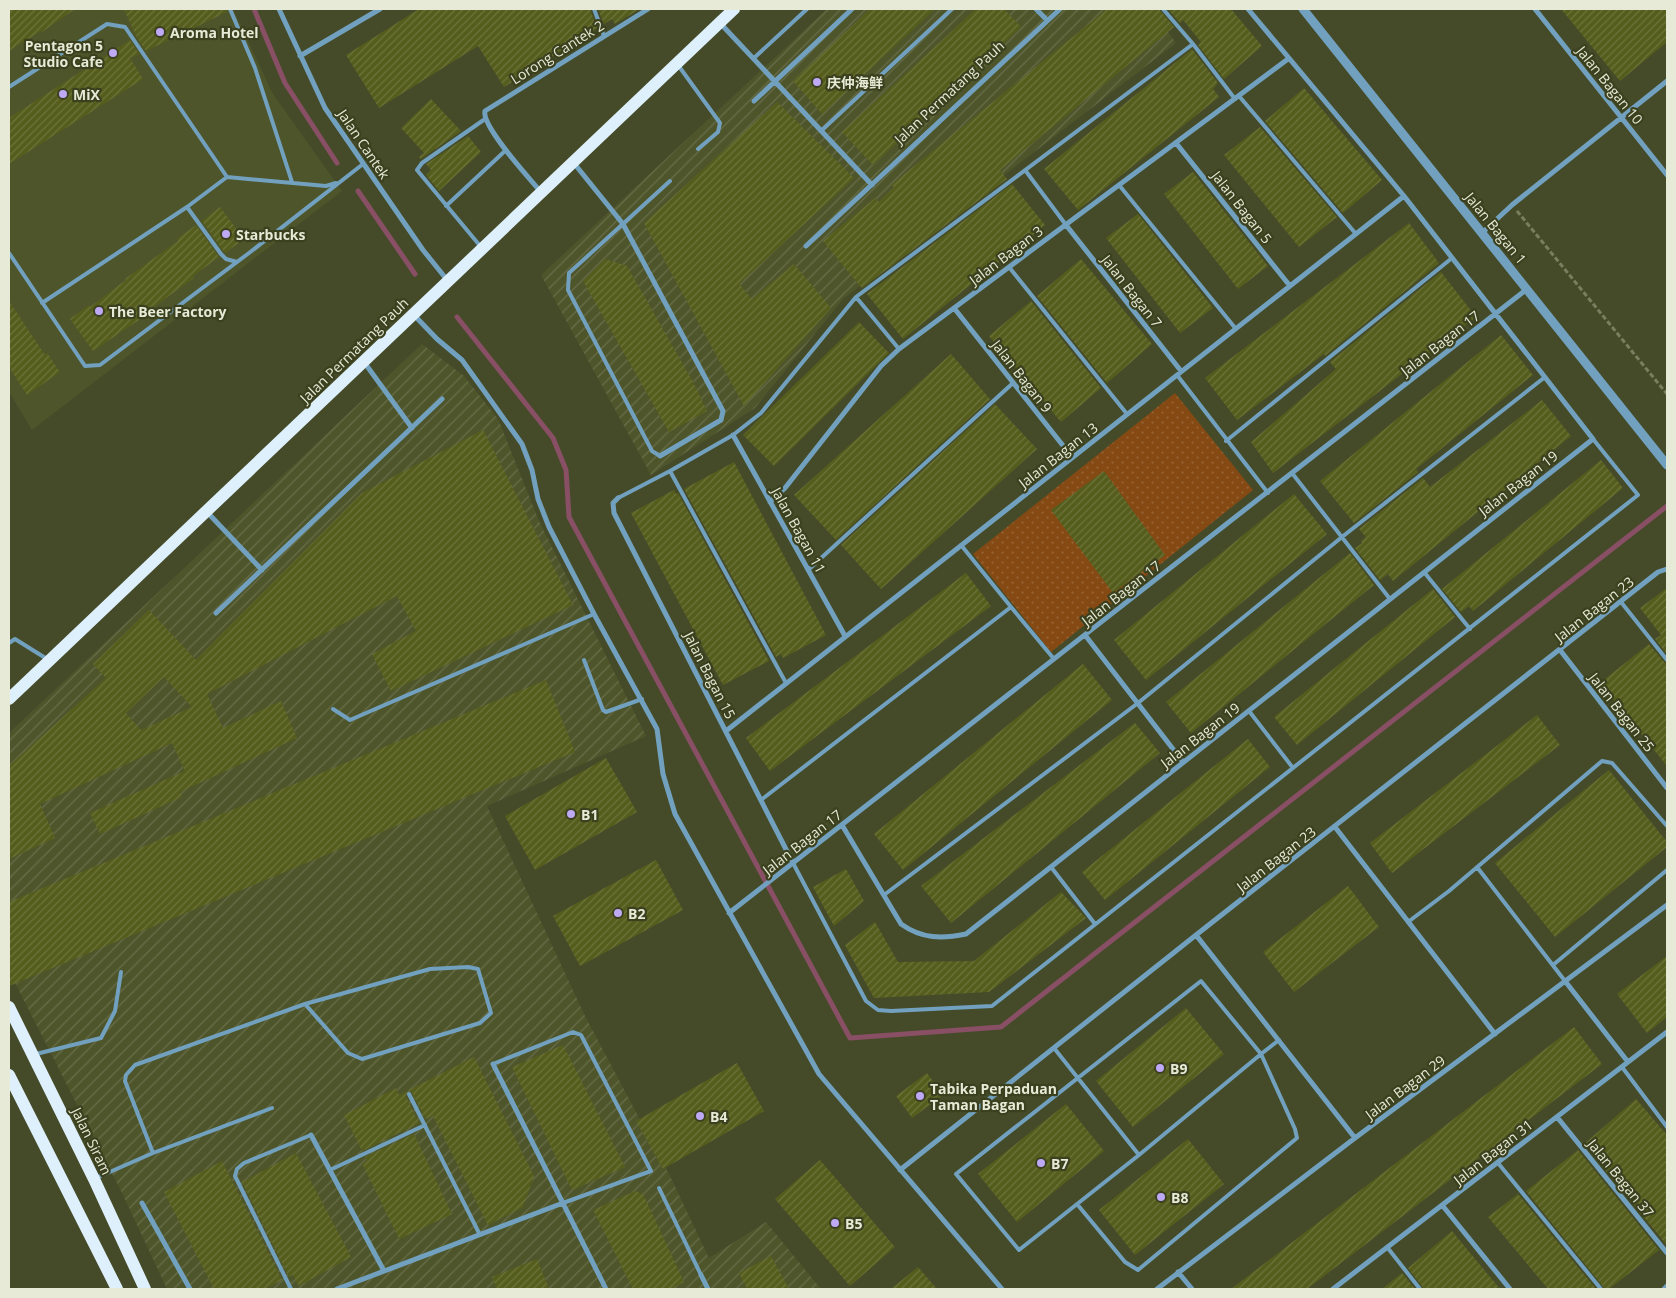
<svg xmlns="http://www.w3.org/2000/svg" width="1676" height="1298" font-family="'Open Sans','Noto Sans SC',sans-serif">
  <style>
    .built { fill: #4e552b }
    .industrial { fill: url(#industrial-furrows) }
    .green { fill: url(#green-dots) }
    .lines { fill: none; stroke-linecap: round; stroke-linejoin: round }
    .stream { stroke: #884f65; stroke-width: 5 }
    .building { fill: url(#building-hatch); fill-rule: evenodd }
    .path { stroke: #787e5f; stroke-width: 3; stroke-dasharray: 5 2.5; stroke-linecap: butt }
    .service { stroke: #72a1bf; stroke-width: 4 }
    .minor { stroke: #72a1bf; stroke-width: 5 }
    .tertiary { stroke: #72a1bf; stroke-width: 9 }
    .primary { stroke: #def0fc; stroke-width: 12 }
    .poi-dot { fill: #bea9f5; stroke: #3b401e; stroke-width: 2 }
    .labels { text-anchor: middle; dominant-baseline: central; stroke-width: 4.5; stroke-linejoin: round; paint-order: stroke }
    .poi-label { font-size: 14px; font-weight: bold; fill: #e6ead6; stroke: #3b401e; text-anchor: start }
    .street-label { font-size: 14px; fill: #e6ead6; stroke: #3b401e }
  </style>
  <defs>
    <pattern id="industrial-furrows" width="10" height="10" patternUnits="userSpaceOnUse" patternTransform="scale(1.25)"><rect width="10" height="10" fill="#4e552b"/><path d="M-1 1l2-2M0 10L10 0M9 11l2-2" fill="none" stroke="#686e49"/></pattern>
    <pattern id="green-dots" width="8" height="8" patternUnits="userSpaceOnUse" patternTransform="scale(1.25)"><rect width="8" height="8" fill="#854913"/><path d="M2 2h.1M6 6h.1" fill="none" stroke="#966335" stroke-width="1.8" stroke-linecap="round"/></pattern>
    <pattern id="building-hatch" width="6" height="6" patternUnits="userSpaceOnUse" patternTransform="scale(1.25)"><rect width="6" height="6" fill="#555d1c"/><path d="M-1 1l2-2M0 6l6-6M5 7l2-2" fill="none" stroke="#6d743c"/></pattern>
  </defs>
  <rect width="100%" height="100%" fill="#454b28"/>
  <path class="built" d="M9 9H233L273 94 342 191 32 430 9 392Z"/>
  <path class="industrial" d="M827 9H1151L1176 43 843 299 755 408 651 475 541 275Z
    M422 344 464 376 498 419 539 521 646 736 487 806 585 1016 670 1176 709 1258 766 1222 821 1289H167L123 1195 9 971V733Z"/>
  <path class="green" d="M1175 393 1253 490 1051 652 973 554Z"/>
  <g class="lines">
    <path class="stream" d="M254 9 285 83 337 163
      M358 191 415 274
      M457 317 553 438 566 470 569 517 850 1038 1001 1027 1667 506"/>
  </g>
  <path class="building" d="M9 9H75L42 32 41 31 9 51Z
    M124 9H226L227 12 146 51 136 36Z
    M419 9H590L597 28 504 87 478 46 379 108 346 55Z
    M598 9H640L615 24 612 19 604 24Z
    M870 9H935L822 114 793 81Z
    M976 9H1004L1021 27 873 165 842 132Z
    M1107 9H1159L1174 27 1000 170 1007 179 862 288 859 285 823 241 875 198 879 202 894 187 891 185Z
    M1168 9H1231L1262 46 1224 79 1198 45 1201 42 1183 20 1180 23Z
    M1561 9H1667V42L1620 81Z
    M130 40 139 54 130 58 143 79 9 164V118Z
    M1192 49 1218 83 1213 89 1219 97 1078 210 1044 169Z
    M1304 88 1382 180 1343 213 1265 121Z
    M431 99 461 131 421 159 419 157 424 153 401 128Z
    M777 102 854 178 739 284 752 299 794 264 831 308 744 406 644 223Z
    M1260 127 1337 217 1299 247 1224 155Z
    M468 136 481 152 439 191 426 175 431 170 426 164Z
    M1193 172 1268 266 1238 289 1164 194Z
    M1012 184 1045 225 903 339 867 294Z
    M220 207 244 239 225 253 202 221Z
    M1138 214 1213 308 1180 333 1106 238Z
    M1409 223 1439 263 1325 356 1324 354 1237 420 1205 378Z
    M196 225 219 257 193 276 194 278 141 316 142 318 93 351 70 319 89 305 90 307 126 280 125 279 178 241 177 239Z
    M605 259 627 266 693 382 707 411 669 432 583 281Z
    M1081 259 1152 344 1107 383 1037 296Z
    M1441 272 1476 317 1273 473 1251 442 1336 369 1330 362Z
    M9 301 45 355 47 353 60 372 27 395 9 367Z
    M1031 301 1101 388 1061 422 989 336Z
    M859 322 889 353 774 466 743 435Z
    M1501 335 1533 375 1416 469 1418 472 1354 523 1320 481Z
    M951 354 990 399 836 540 794 495Z
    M1542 400 1571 436 1393 581 1388 574 1380 580 1355 548 1362 543 1361 541 1366 537 1359 529 1423 478 1430 487Z
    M995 404 1037 449 881 589 841 545Z
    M483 430 573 605 391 691 372 654 416 631 397 596 207 694 223 728 281 701 297 738 180 792 182 797 100 834 90 813 185 771 172 743 40 804 55 838 9 859V766L106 678 93 664 149 610 196 660 362 493ZM164 677 192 707 141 730 126 713Z
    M1601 460 1623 488 1473 611 1469 606 1461 612 1442 589Z
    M734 462 826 635 783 658 781 654 776 657 684 489Z
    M1104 471 1165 555 1113 593 1051 510Z
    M674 490 676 494 678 493 769 661 723 685 631 513Z
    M1294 494 1327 534 1146 680 1114 640Z
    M1350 553 1374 585 1191 733 1166 702Z
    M966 573 991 606 770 771 746 738Z
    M1667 588V654L1655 639 1661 635 1640 608Z
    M1433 589 1455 617 1297 745 1274 717Z
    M1649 644 1664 662 1667 664V766L1600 683Z
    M1083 664 1112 700 903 870 874 834Z
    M546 680 575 752 9 986V902Z
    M1537 715 1560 745 1392 873 1370 843Z
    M1135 723 1160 753 951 923 921 886Z
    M1248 739 1270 767 1105 900 1082 872Z
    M606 758 637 812 535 870 505 816Z
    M1609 770 1667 842V847L1555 937 1495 863Z
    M656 860 683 910 580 966 553 916Z
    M846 869 864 901 834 926 813 887Z
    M1348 886 1379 927 1294 992 1263 952Z
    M1061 892 1086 918 989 992 874 998 845 945 875 922 898 962 974 961Z
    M1667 956V1017L1647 1033 1617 994Z
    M1186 1008 1224 1054 1133 1127 1096 1081Z
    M1574 1027 1602 1064 1307 1289H1231Z
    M563 1045 625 1167 572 1190 512 1067Z
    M474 1057 534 1176 523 1207 488 1225 433 1116 426 1119 411 1091H407L405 1095 419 1123 362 1151 344 1115 396 1088 399 1095Z
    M737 1063 764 1111 663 1169 636 1121Z
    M927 1073 943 1095 912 1118 896 1096Z
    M1636 1099 1667 1135V1243L1666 1244 1584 1144Z
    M1066 1104 1104 1151 1017 1222 978 1174Z
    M414 1134 452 1214 399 1239 362 1163 367 1161 365 1157Z
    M1188 1139 1224 1184 1135 1255 1099 1210Z
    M1578 1150 1659 1250 1609 1289H1605L1526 1191Z
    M296 1153 351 1257 299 1286 293 1275 289 1277 242 1182Z
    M820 1160 895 1247 850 1286 775 1199Z
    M222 1161 282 1280 265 1289H214L164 1192Z
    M635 1191 643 1194 684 1282 671 1289H633L593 1210Z
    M1518 1194 1596 1289H1548L1488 1217Z
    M1452 1231 1500 1289H1424L1408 1268Z
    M771 1256 789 1289H747L739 1273Z
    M537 1259 549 1289H497L492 1277Z
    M918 1267 937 1289H891Z
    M1402 1273 1415 1289H1382Z"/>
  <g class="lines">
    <path class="path" d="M1517 211 1667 394"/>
    <path class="service" d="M230 9 255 68 292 182
      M594 9 604 36
      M1163 9 1193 44 1235 99
      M754 58 807 9
      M678 65 720 123 718 132 698 149
      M9 87 107 24 125 27 227 177
      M1239 96 1356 234
      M821 131 952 9
      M1025 170 1066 225
      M1119 185 1236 329
      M446 206 506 150
      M187 207 221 254 226 259 237 262
      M481 247 417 170 422 163 485 119
      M9 253 85 366 100 365 249 253 363 164
      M1009 267 1127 414
      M856 297 899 349
      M42 303 187 207 227 177 326 186 336 183
      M1177 375 1268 493
      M1226 441 1452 258
      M660 456 652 451 568 290 569 273 670 181
      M670 471 786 683
      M1292 473 1390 599
      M618 498 670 471 733 435 761 413 856 297 1193 44
      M961 545 1011 607 1054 659
      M808 570 1013 383
      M1424 572 1470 629
      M1621 602 1667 660
      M9 643 15 639 47 659
      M584 660 603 710 606 712 642 699
      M333 709 350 720 594 614
      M1249 711 1293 768
      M761 800 1011 607
      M793 863 866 1001 878 1010 891 1011 992 1006 1638 495 1593 439
      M1051 867 1095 924
      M1477 867 1565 981
      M884 895 1138 703 1342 537 1545 377
      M1408 922 1449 891 1602 761 1612 763 1667 826
      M1553 965 1667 870
      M1054 1048 1139 1155
      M36 1054 101 1038 115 1011 121 972
      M493 1064 573 1032 581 1035 651 1171 563 1203
      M1622 1067 1667 1127
      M409 1094 480 1235
      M153 1153 125 1081 126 1075 135 1065 305 1004 430 969 468 967 478 969 491 1013 480 1023 362 1059 348 1053 305 1004
      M1498 1163 1601 1289
      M330 1170 425 1125
      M96 1178 153 1153 272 1108
      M659 1188 701 1275
      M1077 1204 1125 1262 1138 1270 1297 1138 1295 1129 1261 1054 1201 981 956 1174 1019 1250 1139 1155 1261 1054 1279 1040
      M1387 1247 1420 1289
      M291 1289 235 1176 237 1169 244 1163 311 1135"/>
    <path class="minor" d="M279 9 325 108 423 250 448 281
      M1036 9 1047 20
      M1535 9 1667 175
      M720 23 872 185
      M300 56 380 9
      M754 101 852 9
      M1176 143 1290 286
      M573 162 623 224 723 411 721 420 660 456
      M541 192C530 179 481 126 485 111L648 9
      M1066 225 1181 371
      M1482 233 1512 205 1667 81
      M806 246 1060 9
      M954 308 1072 457
      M413 314 437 339 462 360 522 444 532 470 538 499 549 527 594 614 657 729 663 774 675 814 819 1074 1002 1289
      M364 362 412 428
      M733 435 845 636
      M618 498 613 503 614 513 793 863
      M770 502 785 488 881 366 899 349 1288 59
      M207 512 262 570
      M216 613 442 399
      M1085 635 1183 762
      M1560 650 1667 788
      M726 731 1404 196
      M842 825 901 924C922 939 942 939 966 934L1593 439 1404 196 1248 9
      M1335 827 1495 1034
      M729 913 1527 289
      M1196 935 1355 1138
      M1565 981 1628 1062
      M493 1064 606 1289
      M1557 1117 1667 1253
      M311 1135 384 1271
      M900 1170 1196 935 1658 572 1667 569
      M142 1203 190 1289
      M1442 1205 1510 1289
      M1178 1272 1192 1289
      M701 1275 708 1289
      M337 1289 563 1203
      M1157 1289 1355 1138 1667 905
      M1333 1289 1667 1032
      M1664 1289 1667 1286"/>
    <path class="tertiary" d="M1303 9 1667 465"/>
    <path class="primary" d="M9 699 734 9
      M9 1007 94 1179 145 1289
      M9 1075 117 1289"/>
  </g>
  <g class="poi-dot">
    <circle cx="160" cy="32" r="5"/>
    <circle cx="113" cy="53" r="5"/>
    <circle cx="817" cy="82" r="5"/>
    <circle cx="63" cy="94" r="5"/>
    <circle cx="226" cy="234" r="5"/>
    <circle cx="99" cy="311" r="5"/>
    <circle cx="571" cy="814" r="5"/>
    <circle cx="618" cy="913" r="5"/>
    <circle cx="1160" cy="1068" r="5"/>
    <circle cx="920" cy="1096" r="5"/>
    <circle cx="700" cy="1116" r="5"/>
    <circle cx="1041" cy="1163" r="5"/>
    <circle cx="1161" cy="1197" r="5"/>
    <circle cx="835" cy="1223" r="5"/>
  </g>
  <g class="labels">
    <g class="poi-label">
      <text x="170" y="32">Aroma Hotel</text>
      <text x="103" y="45" text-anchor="end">Pentagon 5<tspan x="103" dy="16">Studio Cafe</tspan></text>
      <text x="827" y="82">庆仲海鲜</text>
      <text x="73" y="94">MiX</text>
      <text x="236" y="234">Starbucks</text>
      <text x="109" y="311">The Beer Factory</text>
      <text x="581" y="814">B1</text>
      <text x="628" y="913">B2</text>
      <text x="1170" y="1068">B9</text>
      <text x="930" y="1088">Tabika Perpaduan<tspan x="930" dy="16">Taman Bagan</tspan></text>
      <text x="710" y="1116">B4</text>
      <text x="1051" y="1163">B7</text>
      <text x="1171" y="1197">B8</text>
      <text x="845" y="1223">B5</text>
    </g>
    <g class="street-label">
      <text transform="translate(557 52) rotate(-32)">Lorong Cantek 2</text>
      <text transform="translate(1610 85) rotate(51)">Jalan Bagan 10</text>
      <text transform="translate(949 92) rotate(-43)">Jalan Permatang Pauh</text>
      <text transform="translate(364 144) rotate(56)">Jalan Cantek</text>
      <text transform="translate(1242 207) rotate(52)">Jalan Bagan 5</text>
      <text transform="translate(1496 228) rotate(51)">Jalan Bagan 1</text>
      <text transform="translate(1006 255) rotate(-37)">Jalan Bagan 3</text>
      <text transform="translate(1132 291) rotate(52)">Jalan Bagan 7</text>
      <text transform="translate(1440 343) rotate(-38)">Jalan Bagan 17</text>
      <text transform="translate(354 350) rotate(-44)">Jalan Permatang Pauh</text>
      <text transform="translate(1022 376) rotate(52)">Jalan Bagan 9</text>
      <text transform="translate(1058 455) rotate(-38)">Jalan Bagan 13</text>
      <text transform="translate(1518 483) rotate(-38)">Jalan Bagan 19</text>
      <text transform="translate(799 530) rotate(61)">Jalan Bagan 11</text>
      <text transform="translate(1121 593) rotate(-38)">Jalan Bagan 17</text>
      <text transform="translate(1594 609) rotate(-38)">Jalan Bagan 23</text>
      <text transform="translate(710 675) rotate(63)">Jalan Bagan 15</text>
      <text transform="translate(1622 712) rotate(52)">Jalan Bagan 25</text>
      <text transform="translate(1200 735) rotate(-38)">Jalan Bagan 19</text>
      <text transform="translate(802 842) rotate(-38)">Jalan Bagan 17</text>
      <text transform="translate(1276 859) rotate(-38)">Jalan Bagan 23</text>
      <text transform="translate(1405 1087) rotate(-37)">Jalan Bagan 29</text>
      <text transform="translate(92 1141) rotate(64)">Jalan Siram</text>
      <text transform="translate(1493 1152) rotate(-38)">Jalan Bagan 31</text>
      <text transform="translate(1621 1178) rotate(51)">Jalan Bagan 37</text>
    </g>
  </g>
  <rect width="1676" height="1298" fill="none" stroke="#e6ead6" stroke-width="20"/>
</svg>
